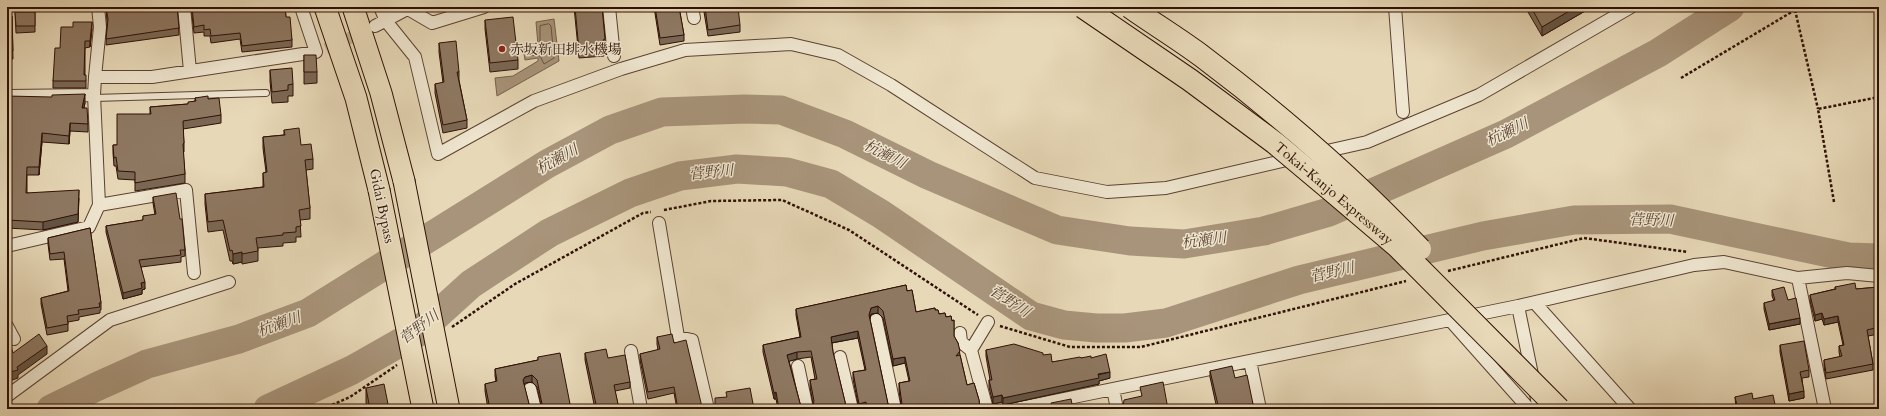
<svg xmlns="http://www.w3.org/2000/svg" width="1886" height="416" font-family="Cardo,'Noto Serif JP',serif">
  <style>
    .water { fill: #a8947a; stroke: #775f4b }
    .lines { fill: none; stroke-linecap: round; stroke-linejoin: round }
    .shore { stroke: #6b5240; stroke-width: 1 }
    .river { stroke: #a8947a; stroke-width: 29 }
    .minor-tunnel { stroke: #c2b093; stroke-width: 12; stroke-dasharray: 12 6; stroke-linecap: butt }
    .service-casing { stroke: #5c4232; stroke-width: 8 }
    .minor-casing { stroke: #5c4232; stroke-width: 14 }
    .trunk-casing { stroke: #2e1005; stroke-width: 23 }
    .path { stroke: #2e1005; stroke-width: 2.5; stroke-dasharray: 3 2; stroke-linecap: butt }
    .service { stroke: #efe6d0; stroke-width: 6 }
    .minor { stroke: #efe6d0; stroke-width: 12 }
    .trunk { stroke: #e7d8b7; stroke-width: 21 }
    .trunk-bridge-casing { stroke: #2e1005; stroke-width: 23; stroke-linecap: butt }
    .motorway-bridge-casing { stroke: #2e1005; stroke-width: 24; stroke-linecap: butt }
    .trunk-bridge { stroke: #e7d8b7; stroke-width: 21 }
    .motorway-bridge { stroke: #e7d8b7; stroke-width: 22 }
    .wall { fill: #7a6754; stroke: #2e1005 }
    .shaded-wall { fill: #635445; stroke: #2e1005 }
    .building { fill: #8e7862; stroke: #2e1005 }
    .poi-dot { fill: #8f2418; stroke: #efe6d0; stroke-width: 1.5 }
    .labels { text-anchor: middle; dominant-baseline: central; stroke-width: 3; stroke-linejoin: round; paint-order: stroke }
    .poi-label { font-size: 14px; fill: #2e1005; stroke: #efe6d0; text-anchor: start }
    .street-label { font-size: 14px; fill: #2e1005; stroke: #efe6d0 }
    .water-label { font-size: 15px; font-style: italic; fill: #5f4534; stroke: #efe6d0 }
  </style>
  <rect width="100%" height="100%" fill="#e7d8b7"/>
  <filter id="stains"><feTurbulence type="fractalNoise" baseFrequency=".005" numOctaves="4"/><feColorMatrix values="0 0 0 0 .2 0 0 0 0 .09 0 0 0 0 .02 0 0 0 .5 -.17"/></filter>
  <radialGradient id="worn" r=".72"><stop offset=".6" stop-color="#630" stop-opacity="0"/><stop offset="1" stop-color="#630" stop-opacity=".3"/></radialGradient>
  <path class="water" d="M554 19 559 61 497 96 495 78 513 76 538 61V58L525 60 523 47 538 45 536 22Z"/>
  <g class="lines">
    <path class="shore" d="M549 24 551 26 554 58 544 64 540 56 530 55 528 52 540 47V26Z"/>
    <path class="river" d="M51 409 96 387 147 364 239 339 308 313 547 164 610 130 662 112 745 109 781 110 845 134 928 175 1057 230 1130 241 1184 244 1264 231 1329 212 1506 134 1658 53 1730 7
      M268 409 352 370 417 333 471 284 549 233 630 193 680 176 737 169 787 172 831 184 881 214 1031 316 1064 325 1096 328H1125L1166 323 1299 280 1483 236 1574 220 1670 219 1848 257 1879 258"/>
    <path class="minor-tunnel" d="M326 49 367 30"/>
    <defs>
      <path id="service" d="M94 98 266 93"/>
      <path id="minor" d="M184 7 190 71
        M380 7 386 21 415 57 438 154 534 101 621 69 685 50 791 44 838 55 891 85 1035 178 1107 192 1166 188 1295 158
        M609 7 614 56
        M692 7 694 18
        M1395 7 1403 112
        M408 9 432 23 484 7
        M375 26 411 7
        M95 77 100 27 98 7
        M94 95 95 77H152L316 52 301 7
        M7 96 94 95 99 205
        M1318 153 1367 142 1479 95 1631 7
        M659 223 678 337 692 340 708 409
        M7 246 89 227 99 205 186 190 194 273
        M1798 278 1825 409
        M1535 303 1630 409
        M1518 306 1539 409
        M876 320 895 409
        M1450 320 1529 409
        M7 326 14 339
        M960 333 961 342 971 350
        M631 351 641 409
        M840 357 852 409
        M1250 361 1260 409
        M798 366 807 409
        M530 389 535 409
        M1113 389 1117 409
        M7 396 110 320 229 282
        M987 409 971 350 988 322
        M1015 409 1518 306 1694 265 1724 262 1798 278 1847 273 1879 276"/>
      <path id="trunk" d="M325 7 356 98 379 190
        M353 7 381 93 404 181"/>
    </defs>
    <use href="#service" class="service-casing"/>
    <use href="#minor" class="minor-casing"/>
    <use href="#trunk" class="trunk-casing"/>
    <path class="path" d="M1799 7 1795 10 1818 109
      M1681 78 1795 10
      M1834 202 1818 109 1879 97
      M664 210 711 201 782 200 849 230 978 315
      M1448 271 1584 238 1688 252
      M1000 326 1070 347H1141L1406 281
      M452 327 515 284 643 213 651 212
      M323 409 350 397 397 365"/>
    <use href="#service" class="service"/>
    <use href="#minor" class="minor"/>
    <use href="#trunk" class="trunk"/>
    <defs>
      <path id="trunk-bridge" d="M404 181 449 409
        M379 190 423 409"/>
      <g id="motorway-bridge">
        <path id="s1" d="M1083 7 1190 80 1275 143 1337 195 1397 246 1559 409"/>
        <path d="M1130 7C1154 24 1179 39 1203 57 1280 115 1354 179 1420 249"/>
      </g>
    </defs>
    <use href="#trunk-bridge" class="trunk-bridge-casing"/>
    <use href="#motorway-bridge" class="motorway-bridge-casing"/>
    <use href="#trunk-bridge" class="trunk-bridge"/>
    <use href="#motorway-bridge" class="motorway-bridge"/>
  </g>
  <path class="wall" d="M106 7H177L179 35 106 45 107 22Z
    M191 7H285L286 17 292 40V47L242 52 240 39 211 43 210 36H204V32L194 33Z
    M574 7H602L605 39V46H603L604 56 579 58Z
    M654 7H679L684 35V41L660 45Z
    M704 7 740 25V32L708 36 704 12Z
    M1525 7H1592L1542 36Z
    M15 12H35V32L16 33Z
    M7 16H12L13 59 7 60Z
    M485 20 518 60V69L490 72 485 29Z
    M92 29 90 47 85 48V75L86 82V88H53V81L60 48Z
    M439 43 459 72V80L467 120V128L443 133 435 93V84L443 83 439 52Z
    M304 55 317 72V83L304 84Z
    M270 70 293 84V96H288V102L272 103 270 81Z
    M7 96 85 103 84 108 88 124V132L70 131 69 144 42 142 39 175H27V193L79 198 78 222 43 230 7 228Z
    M195 98 208 99 221 115V123L183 129 184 143V152H183L185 174V183L135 191V180L118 179 116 166H114L113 153V145H117L150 114V107L188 104 195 101Z
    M284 130 301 145 313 159V169L306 170 310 208V219L300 220 301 237H296V242L283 243V246L258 248V261L242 264V262L233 264 232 261H230L223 230 208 232 205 204V194L263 187V173L266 172 263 148V137L284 135Z
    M153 197 180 219 185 250V256L181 257V262L141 267 145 289 142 290V294L123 299 106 232V226L143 220V216L155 215 153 203Z
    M90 228 101 303V310H100V313L79 317V320L68 322V331L47 335 41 304V298L68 291 64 259 50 260 48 244V238Z
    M906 285 907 291 912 290 916 312 935 308V310H938L939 314 945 313 946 317 951 316 952 321 954 320V336L958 343 960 355 967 385 974 383 979 400 980 409H896L900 408 901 406 899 390V383L909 381 905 363 893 366 883 318 878 313 871 314 870 319 888 404 892 409H859L853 379V372L865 370 858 338 832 343 833 352 846 406V409H808L812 408 813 404 810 387V380L815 379 811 357 797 359 789 361 801 407 804 409H778L776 399H774L763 352V345L800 337 796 315V309Z
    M1835 287 1856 289 1879 287V334L1868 336 1873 364V370L1826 379 1824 366V360L1840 357 1839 352V346L1843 345 1838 322 1824 325 1822 319 1815 321 1810 301V295L1835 289Z
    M1772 290 1788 300 1800 324 1769 330 1764 309V303L1774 301 1772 296Z
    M657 337 674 343 702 407 708 409H677L674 393 648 399 640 360V354L658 350 657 344Z
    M1780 345 1809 370V377L1802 378 1804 398 1789 401 1780 352Z
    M986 350 1043 355 1052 362 1081 358H1091L1110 378 1099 381V384L1003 405 1002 402 993 404 989 387V380H990L986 356Z
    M585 353 608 358 630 382V388L615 391 619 409H595L585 360Z
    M538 357 571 409 541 405 537 387 532 382 525 383 524 385 530 408 535 409H488L485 391V384L496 382 495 376V369L538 360Z
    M1210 371 1235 378 1253 404 1254 409H1217L1210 377Z
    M366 388 389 409H367L366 402Z
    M1735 397 1753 399 1776 409H1736Z"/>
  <path class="shaded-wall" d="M1576 7H1592L1542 36V27Z
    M92 22V29L90 47V41Z
    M85 94V103L82 116V108Z
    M70 123V131L69 144V136Z
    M42 133V142L39 175V167Z
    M79 190 78 222 43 230V222Z
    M242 252V262L233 264V254Z
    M145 282V289L142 290V294L123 299V293L141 283Z
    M878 306V313L871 314 869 322V315L871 308Z
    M1822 313V319L1815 321V315Z
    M1838 316V322L1824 325V319Z
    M1800 318V324L1769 330V324Z
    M858 331V338L831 343V337Z
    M47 346V354L18 375V378L7 382V373L17 367Z
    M797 352V359L787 362V355Z
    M905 357V363L893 366V359Z
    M1110 372V378L1099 381V384L1003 405V398Z
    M532 375V382L525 383 523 387V380L525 377Z
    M1804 391V398L1789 401V394Z
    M776 392V399H774V393Z
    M1002 395V402L993 404V397Z"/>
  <path class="building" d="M106 7H177L179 28 106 39 108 19Z
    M192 7H285L286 17H290L292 40 242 46 240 33 211 36 210 29 204 30V25L194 27Z
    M575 7H602L605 39 603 40 604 49 579 51Z
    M655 7H679L684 35 660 38Z
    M705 7H738L740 25 708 30Z
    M1531 7H1576L1542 27Z
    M15 12H35V26H16Z
    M7 16H12L13 51H7Z
    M513 17 518 60 490 63 485 20Z
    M73 22H92L90 41H85L84 75H86V81H53L55 48H60L61 27H73Z
    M456 41 459 72H457L467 120 443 125 435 84 444 82 439 43Z
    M304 55H316L317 72H304Z
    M292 68 293 84 288 85V90L272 92 270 70Z
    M85 94 82 108H87L88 124 70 123 69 136 42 133 39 167H27L26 193 79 190 78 214 43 222 7 220V96L52 97V95Z
    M208 96V99L219 98 221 115 183 121 184 143 183 144 185 174 135 183V172L118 171 116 157 114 158 113 145H117V114H151L150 107 188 104V102L196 101 195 98Z
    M299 128 301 145 311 144 313 159 305 160 310 208 299 210 301 226 296 227V232L283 233V235L256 238 258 251 242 254V252L233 254 232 250 230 251 223 220 208 222 205 194 264 187 263 173 267 172 263 137 285 135 284 130Z
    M176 193 180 219H182L185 250H180L181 255 139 260 145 282 141 283 142 288 123 293 106 226 143 220V216L156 214 153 197Z
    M90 228 101 303H99L100 307 78 310 79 314 67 316 68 324 47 328 41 298 69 291 64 252 50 254 48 238Z
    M1855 283 1856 289 1879 287V327L1867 330 1873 364 1826 373 1824 360 1842 356 1839 346 1844 345 1838 316 1824 319 1822 313 1815 315 1810 295 1836 289 1835 287Z
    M906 285 907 291 912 290 916 312 935 308V310H938L939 314 945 313 946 317 951 316 952 321 954 320V336L958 343 960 351 956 356 960 355 967 385 974 383 979 400 980 409H896L900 408 902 404 899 383 910 381 905 357 893 359 883 311 878 306 871 308 869 315 888 404 892 409H867L866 402 859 404 853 372 866 370 858 331 831 337 833 352 846 406 831 409H808L812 408 814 401 810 380 817 379 811 351 797 352 787 355 801 407 804 409H779L776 392 774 393 763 345 801 337 796 309Z
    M1784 287 1788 300 1796 298 1800 318 1769 324 1764 303 1775 300 1772 290Z
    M7 334 13 353 39 334 47 346 17 367 18 370 7 373Z
    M672 334 674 343 686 340 702 407 708 409H678L674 387 648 392 640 354 660 349 657 337Z
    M1804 341 1809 370 1800 372 1804 391 1789 394 1780 345Z
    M1014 344 1043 353V355L1051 354 1052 362 1080 357 1081 358 1091 356V358L1106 354 1110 372 1098 374 1099 378 1003 398 1002 395 993 397 989 380H992L986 350Z
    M606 349 608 358 625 355 630 382 614 385 619 409H597L585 353Z
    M560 353 571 409H537L542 404 537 380 532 375 525 377 523 380 530 408 535 409H490L485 384 497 381 495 369 538 360V357Z
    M1232 366 1235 378 1247 375 1253 404 1254 409H1219L1210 371Z
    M1163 382 1168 409H1124L1123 407 1124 400 1142 396 1140 387Z
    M384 384 389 409H370L366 388Z
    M750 388 754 409H711L715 405V398L727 397 726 392Z
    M1752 393 1753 399 1773 395 1776 409H1738L1735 397Z
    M1071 399 1073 409H1052L1051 403Z"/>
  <circle class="poi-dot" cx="502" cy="49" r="4"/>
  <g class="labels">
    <g class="poi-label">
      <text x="510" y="49">赤坂新田排水機場</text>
    </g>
    <g class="street-label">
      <text stroke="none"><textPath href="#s1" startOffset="313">Tokai-Kanjo Expressway</textPath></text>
      <text transform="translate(382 206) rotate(78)">Gidai Bypass</text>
    </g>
    <g class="water-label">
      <text transform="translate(1507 132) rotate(-26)">杭瀬川</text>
      <text transform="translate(885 154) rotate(27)">杭瀬川</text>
      <text transform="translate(557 159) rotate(-29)">杭瀬川</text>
      <text transform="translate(711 172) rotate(-6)">菅野川</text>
      <text transform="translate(1651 220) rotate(1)">菅野川</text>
      <text transform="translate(1204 240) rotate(-7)">杭瀬川</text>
      <text transform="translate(1332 272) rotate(-13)">菅野川</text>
      <text transform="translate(1010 301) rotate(33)">菅野川</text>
      <text transform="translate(279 324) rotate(-20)">杭瀬川</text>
      <text transform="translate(419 327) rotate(-37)">菅野川</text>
    </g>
  </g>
  <rect width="1886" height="416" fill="none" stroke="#e7d8b7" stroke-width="24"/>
  <rect x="8" y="8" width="1870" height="400" fill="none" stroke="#2e1005" stroke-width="2"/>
  <rect x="12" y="12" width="1862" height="392" fill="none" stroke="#2e1005"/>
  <rect width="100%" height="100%" filter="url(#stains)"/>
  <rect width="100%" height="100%" fill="url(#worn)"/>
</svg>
